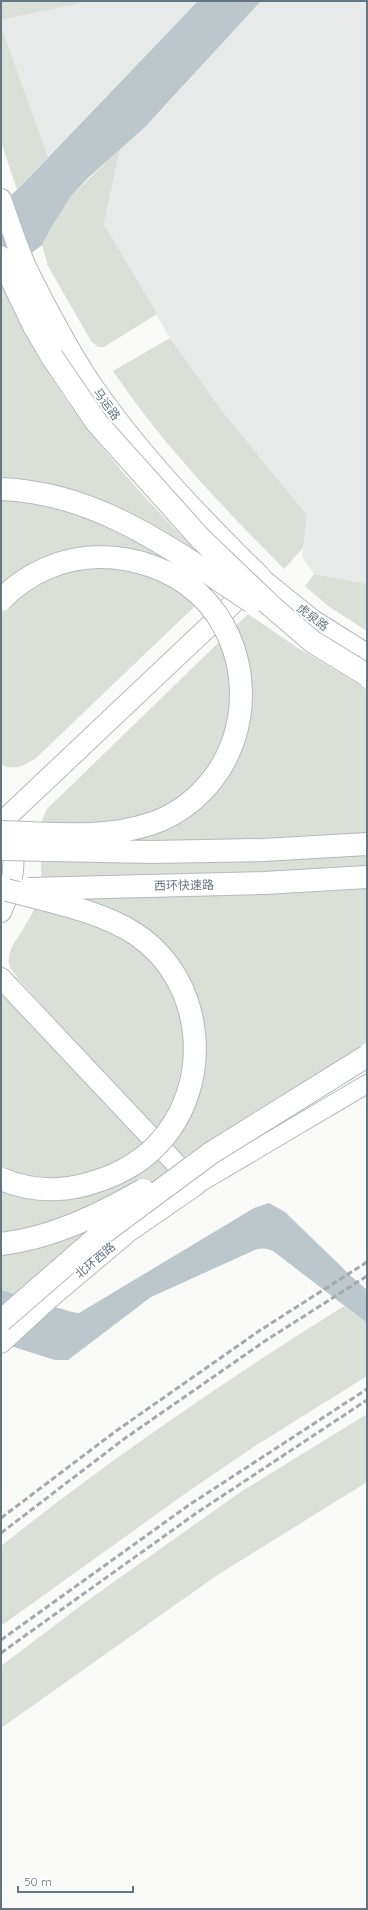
<svg xmlns="http://www.w3.org/2000/svg" width="368" height="1910" font-family="Quicksand,'Noto Sans SC',sans-serif">
  <style>
    .built { fill: #e8e9e9 }
    .green { fill: #dadfd7 }
    .water { fill: #bbc7cb }
    .lines { fill: none; stroke-linecap: round; stroke-linejoin: round }
    .secondary-casing { stroke: #b3babf; stroke-width: 20 }
    .primary-casing { stroke: #b5babe; stroke-width: 22 }
    .highway-casing { stroke: #b4b9bd; stroke-width: 24 }
    .secondary { stroke: #fff; stroke-width: 18 }
    .primary { stroke: #fff; stroke-width: 20 }
    .highway { stroke: #fff; stroke-width: 22 }
    .rail { stroke: #a2aab0; stroke-width: 3; stroke-dasharray: 6 3; stroke-linecap: butt }
    .highway-bridge-casing { stroke: #b4b9bd; stroke-width: 24; stroke-linecap: butt }
    .highway-bridge { stroke: #fff; stroke-width: 22 }
    .labels { text-anchor: middle; dominant-baseline: central; stroke-width: 4; stroke-linejoin: round; paint-order: stroke }
    .street-label { font-size: 12px; fill: #657683; stroke: #fff }
  </style>
  <rect width="100%" height="100%" fill="#fafaf8"/>
  <path class="built" d="M80 1H198L48 157 1 26V20L79 3Z
    M261 1H367V584L314 574 302 557 307 515 222 411 170 338 104 224 120 149 163 108Z"/>
  <path class="green" d="M1 1H80V3L1 20Z
    M1 26 48 157 17 190 1 142Z
    M120 149 104 224 157 314 104 347H98L91 341 48 266 42 245 52 226 72 195Z
    M1 282C12 307 23 332 37 355 86 437 152 507 219 574L214 588 36 758C25 765 13 772 1 764Z
    M170 338 222 411 307 515 303 548 284 569C222 506 162 444 113 371Z
    M314 574 367 584V631L328 606 305 586Z
    M248 614 298 648 367 689V1042L181 1159 18 979C15 974 10 969 9 963 7 948 20 936 26 924 32 915 37 904 39 893 46 865 33 834 47 809Z
    M1 986 169 1170 18 1295 1 1290Z
    M344 1306 367 1323V1376L255 1446 186 1493 1 1626V1546C110 1459 226 1380 344 1306Z
    M367 1414V1482L216 1576 1 1728V1666L87 1601 239 1493Z"/>
  <path class="water" d="M198 1H261L145 127 88 178 72 195 52 226 42 245 1 276V203L17 190Z
    M269 1203 285 1212 352 1277 367 1290V1323L273 1251C267 1248 263 1248 257 1249L151 1297 68 1360H55L1 1343V1290C12 1293 74 1314 79 1313L254 1208Z"/>
  <g class="lines">
    <defs>
      <path id="secondary" d="M261 577 313 619 367 653
        M196 1185 367 1084"/>
      <path id="primary" d="M1 199C10 224 18 250 29 273 47 309 66 345 88 379 137 452 199 516 261 577L6 818
        M1 912C13 887 17 862 11 834
        M1 978 196 1185 128 1232 51 1297 1 1343"/>
      <path id="highway" d="M1 257 34 326 52 357"/>
    </defs>
    <use href="#secondary" class="secondary-casing"/>
    <use href="#primary" class="primary-casing"/>
    <use href="#highway" class="highway-casing"/>
    <use href="#secondary" class="secondary"/>
    <use href="#primary" class="primary"/>
    <use href="#highway" class="highway"/>
    <path class="rail" d="M1 1518 116 1431 259 1331 367 1262
      M1 1533 124 1439 265 1341 367 1276
      M1 1640 189 1505 367 1389
      M1 1653 195 1514 367 1400"/>
    <defs>
      <path id="highway-bridge" d="M52 357 97 423 200 538 271 606 313 642 367 675
        M1 489C100 493 172 550 252 602
        M1 600C27 573 63 557 100 557 135 557 173 570 199 594 252 644 255 732 207 786 192 803 172 817 150 824 102 840 51 833 1 832
        M1 849 152 852 263 850 367 844
        M28 889 264 883 367 877
        M1 1179C27 1190 56 1192 84 1185 111 1178 137 1166 157 1145 214 1086 206 982 137 935 102 911 48 901 7 890
        M1 1244C52 1238 99 1215 143 1190
        M1 1321 95 1239 211 1153 367 1056"/>
    </defs>
    <use href="#highway-bridge" class="highway-bridge-casing"/>
    <use href="#highway-bridge" class="highway-bridge"/>
  </g>
  <g class="labels">
    <g class="street-label">
      <text transform="translate(107 404) rotate(54)">马运路</text>
      <text transform="translate(313 617) rotate(37)">虎泉路</text>
      <text transform="translate(184 885) rotate(-1)">西环快速路</text>
      <text transform="translate(95 1260) rotate(-40)">北环西路</text>
    </g>
  </g>
  <rect width="368" height="1910" fill="none" stroke="#657683" stroke-width="4"/>
  <path d="M18 1886v6h115v-6" fill="none" stroke="#657683" stroke-width="2"/>
  <text x="24" y="1886" font-size="12" fill="#657683" stroke="#ffffff" stroke-width="3" paint-order="stroke">50 m</text>
</svg>
